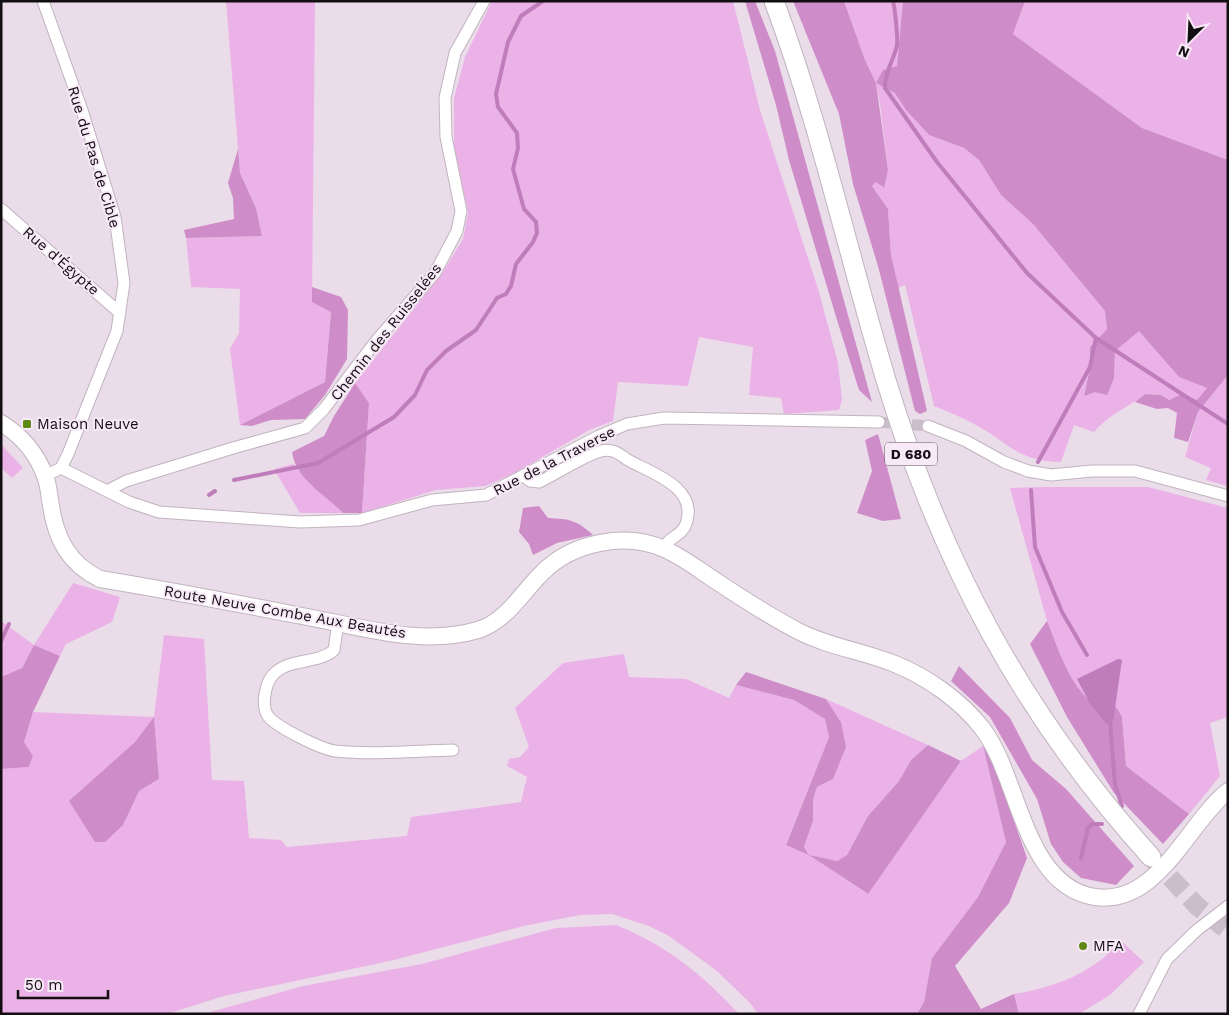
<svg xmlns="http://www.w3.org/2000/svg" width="1229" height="1015" font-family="'Work Sans',sans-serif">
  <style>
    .green { fill: #ebb2e7; fill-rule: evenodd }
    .forest { fill: #ce8cc9 }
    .water { fill: #bf7ebb }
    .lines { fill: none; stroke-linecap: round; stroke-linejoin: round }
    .stream { stroke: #bf7ebb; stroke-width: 4 }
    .minor-tunnel { stroke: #cbbdca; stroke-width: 11; stroke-dasharray: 11 5.5; stroke-linecap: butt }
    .primary-tunnel { stroke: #cbbdca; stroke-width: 19; stroke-dasharray: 19 9; stroke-linecap: butt }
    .minor-casing { stroke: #c1b3bf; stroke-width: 13 }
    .secondary-casing { stroke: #c1b3bf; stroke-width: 18 }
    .primary-casing { stroke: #c1b3bf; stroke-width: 21 }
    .minor { stroke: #fff; stroke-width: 11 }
    .secondary { stroke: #fff; stroke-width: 16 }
    .primary { stroke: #fff; stroke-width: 19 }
    .poi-dot { fill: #5f8815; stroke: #f8e9f7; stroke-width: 2 }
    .labels { text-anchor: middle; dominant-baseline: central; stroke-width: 4; stroke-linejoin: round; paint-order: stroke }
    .shield { fill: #f8e9f7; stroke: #585057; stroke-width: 1 }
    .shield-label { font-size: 14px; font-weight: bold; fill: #130e12 }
    .street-label { font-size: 15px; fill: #130e12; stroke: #f8e9f7 }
    .poi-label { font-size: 15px; fill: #130e12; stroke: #f8e9f7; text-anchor: start }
  </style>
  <rect width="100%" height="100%" fill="#ebdcea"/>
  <path class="green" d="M226 1H315L312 302 331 311 325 382 240 425 230 349 239 333 240 289 191 287 186 238 262 236 256 208 240 173Z
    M492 1H733L760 110 819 292 838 363 842 400 839 410 784 414 781 398 749 395 753 347 699 337 688 386 618 382 613 421 589 430 515 473 485 486 436 490 362 513 369 403 355 383 443 272 463 239 468 213 454 146V98L465 57Z
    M844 1H903L897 67H888L876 83 896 93 906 110 929 135 964 148 979 160 1001 195 1033 224 1105 311 1107 329 1090 347V368L1084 395 1114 378 1115 351 1139 330 1179 377 1207 388 1197 400 1182 394 1169 400 1161 395 1145 394C1128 408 1109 414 1094 432L1074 425 1061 462C1017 462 1009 442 974 424 961 417 947 411 934 406L905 285 898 288 891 255 888 209 872 186 876 182 883 188 888 170 880 104 876 83 865 60Z
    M1025 1H1228V160L1142 128 1013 34Z
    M1228 375V486L1206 480 1211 468 1185 457 1198 412Z
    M1 444 23 468 12 478 1 468Z
    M293 464 310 484 329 498 343 513H300L274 469Z
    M1045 487H1148L1228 508V717L1210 723 1220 776 1189 814 1126 766 1122 717 1096 707 1079 692 1064 664 1047 621 1010 488Z
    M73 583 120 597 112 622 66 644 60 656 34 645 22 668 1 677V621L34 645Z
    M164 635 204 639 212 780 244 781 249 838 281 840 287 847 407 836 411 817 521 802 527 777 507 766 509 759 520 757 529 747 515 708 563 663 624 654 629 677 686 679 729 698 736 685 794 700 825 719 829 737 786 844 809 854 804 847 813 821V800L817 787 833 779 841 722 826 699 928 745 911 760 899 781 868 816 847 855 837 861 811 856 867 894 961 761 983 746 1006 842 978 897 932 958 924 1002 917 1014H758L751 1004 717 971 669 936 649 926 612 914 580 915 524 926 394 960 224 996 167 1014H1V769L29 767 33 756 24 742 33 712 154 717ZM154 718 159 779 139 791 69 802 135 742Z
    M616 925C666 945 702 974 739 1014H203L303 986 422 964 556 928Z
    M1120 940 1144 962 1110 995 1079 1014H1019L1014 994C1052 988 1096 973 1120 940Z"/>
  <path class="forest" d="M745 1H755L775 51 872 402 859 390 837 320 789 160 776 105Z
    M793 1H844L865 60 876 83 883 70 897 66 903 1H1025L1013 34 1142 128 1228 160V375L1198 412 1188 442 1174 438 1177 413 1168 408 1157 409 1135 402 1145 394 1161 395 1169 400 1182 394 1197 400 1207 388 1179 377 1139 331 1115 351 1114 378 1107 395 1095 392 1084 396 1090 368V347L1107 329 1105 311 1033 224 1001 195 979 160 964 148 929 135 906 110 895 93 876 83 888 170 884 188 876 182 872 186 888 209 891 255 927 411 920 414 915 411 878 266 853 184 839 114Z
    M238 149 240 173 256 208 262 236 186 238 184 230 234 219 233 198 228 183Z
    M312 287 341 297 348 310 347 359 325 395 305 419 271 420 252 426 240 425 325 382 331 312 312 302Z
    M355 383 369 403 362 513H343C325 494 296 480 292 452L324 436 334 416Z
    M878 434 901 519 883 521 857 513 872 471 865 440Z
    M539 506 548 518C569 519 577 520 593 535L557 543 533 555 529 544 519 532 523 508Z
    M1047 621C1061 655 1068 683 1096 707H1116L1122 717 1126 766 1189 814 1163 844 1114 793 1067 717 1030 644Z
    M34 645 60 656 33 712 24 742 33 756 29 767 1 769V677L22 668Z
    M959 666 1010 718 1032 760 1066 789 1134 866 1116 885 1081 878 1063 862 1051 844 1037 799 990 717 951 681Z
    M746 672 826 699 841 722 846 747 833 779 817 787 813 800V821L804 847 809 855 837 861 847 855 868 816 899 781 911 760 928 745 961 761 868 894 809 855 786 845 829 737 825 719 794 700 736 685Z
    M154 717 159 779 139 791 123 825 105 842H95L69 801 135 742Z
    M983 746 995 767 1027 858 1009 903 955 966 981 1009 1014 994 1019 1014H917L924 1002 932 958 978 897 1006 842Z"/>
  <path class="water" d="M1118 659 1122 660 1113 722 1106 724 1089 702 1077 679Z"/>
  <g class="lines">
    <path class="stream" d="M893 1C895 9 898 38 897 45 894 60 884 73 885 88L937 162 1027 273 1096 338 1228 424
      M1038 462 1090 367 1096 338
      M234 480 318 463 394 417 415 395 427 370 446 351 476 330 497 298 506 294 511 286 516 264 533 242 537 233 536 222 524 209 513 169 518 148 517 133 498 107 496 94 508 42 521 16 543 1
      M1031 490 1035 547 1062 612 1087 655
      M209 495 215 491
      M1 641 9 624
      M1110 720 1115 785 1122 806
      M1081 858 1088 828 1092 824H1102"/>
    <path class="minor-tunnel" d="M879 422 928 426"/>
    <path class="primary-tunnel" d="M1151 857 1197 906 1228 931"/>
    <defs>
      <path id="minor" d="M43 1 82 110 115 217 124 283 117 331 68 454 61 468 45 476
        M1 209 120 313
        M928 426 966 441 1004 462 1028 471 1051 475 1092 471H1135L1228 496
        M61 468 129 502 159 512 300 522 359 520 432 500 486 495 599 436 627 424 664 418 879 422
        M524 476 530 481 539 482C556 474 583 456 601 451 613 448 619 454 628 460 651 473 699 487 686 524 682 536 668 537 664 548
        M107 491 126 481 233 448 305 428 324 409 376 341 435 273 457 231 461 211 446 137 445 98 455 53 484 1
        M338 622 334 650C318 665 287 657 272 676 265 685 261 706 268 716 276 727 321 749 335 751 374 755 414 751 453 750
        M1139 1014 1167 959 1197 930 1228 906"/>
      <path id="secondary" d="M1 423C21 435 37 454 45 476 49 485 49 496 51 506 56 539 69 564 100 579 168 590 235 603 302 616 359 626 420 647 478 630 507 621 522 592 543 572 573 542 626 532 664 549 683 557 699 570 716 581 743 599 769 616 798 631 829 647 863 651 895 664 927 677 960 700 982 728 1020 777 1023 886 1095 897 1158 906 1187 824 1228 791"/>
      <path id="primary" d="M774 1C820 124 848 254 886 380 941 562 1023 715 1151 857"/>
    </defs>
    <use href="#minor" class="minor-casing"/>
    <use href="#secondary" class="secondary-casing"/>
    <use href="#primary" class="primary-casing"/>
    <use href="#minor" class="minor"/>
    <use href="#secondary" class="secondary"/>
    <use href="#primary" class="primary"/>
  </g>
  <g class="poi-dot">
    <rect x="22" y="419" width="10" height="10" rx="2.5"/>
    <circle cx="1083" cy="946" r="5"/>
  </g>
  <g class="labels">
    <rect class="shield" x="885" y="442.5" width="52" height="23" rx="4"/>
    <g class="shield-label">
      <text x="911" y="454">D 680</text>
    </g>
    <g class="street-label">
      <text transform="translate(94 157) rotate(73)">Rue du Pas de Cible</text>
      <text transform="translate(61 261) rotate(41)">Rue d'Égypte</text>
      <text transform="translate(386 332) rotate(-52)">Chemin des Ruisselées</text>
      <text transform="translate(554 461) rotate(-27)">Rue de la Traverse</text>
      <text transform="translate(285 612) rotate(10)">Route Neuve Combe Aux Beautés</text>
    </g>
    <g class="poi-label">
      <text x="37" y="424">Maison Neuve</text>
      <text x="1093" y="946">MFA</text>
    </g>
  </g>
  <rect width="1229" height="1015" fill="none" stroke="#130e12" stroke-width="5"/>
  <g transform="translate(1189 40) rotate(204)" stroke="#f8e9f7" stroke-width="4" paint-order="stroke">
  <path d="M0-4L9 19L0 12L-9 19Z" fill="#130e12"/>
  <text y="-8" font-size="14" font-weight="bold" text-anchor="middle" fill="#130e12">N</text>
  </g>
  <path d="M18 990v8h90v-8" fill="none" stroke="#130e12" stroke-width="2.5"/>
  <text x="25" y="990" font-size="15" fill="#130e12" stroke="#f8e9f7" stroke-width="4" paint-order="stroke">50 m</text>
</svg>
